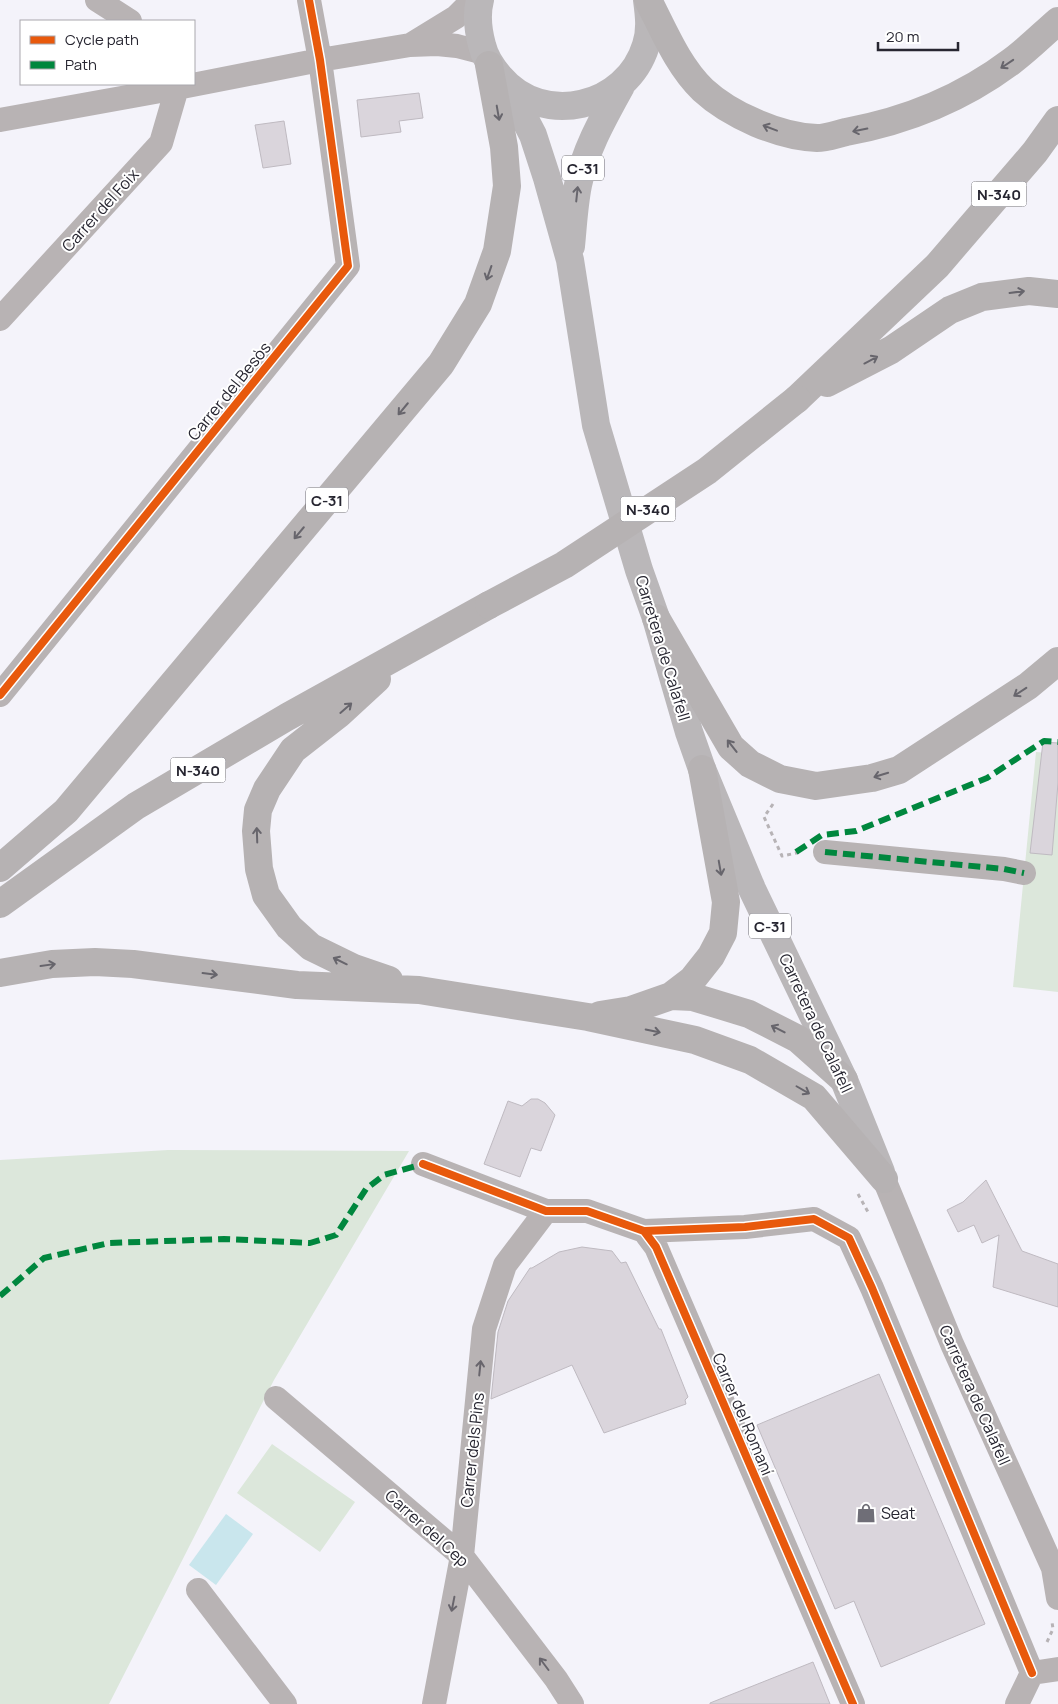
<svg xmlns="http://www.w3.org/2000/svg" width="1058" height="1704" font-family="Manrope,sans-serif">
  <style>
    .green { fill: #dce7db }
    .water { fill: #c9e6ed }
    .building { fill: #dad5dc; stroke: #bfbac1 }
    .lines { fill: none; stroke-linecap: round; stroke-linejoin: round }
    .path { stroke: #b7b3b6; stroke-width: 3; stroke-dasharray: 4 4; stroke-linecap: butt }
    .street { stroke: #b8b3b4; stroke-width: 24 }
    .primary { stroke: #bab7b9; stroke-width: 28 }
    .highway { stroke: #b6b2b3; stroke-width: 28 }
    .highway-bridge { stroke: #b6b2b3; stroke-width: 28 }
    .quiet { stroke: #00873e; stroke-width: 6; stroke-dasharray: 12 6; stroke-linecap: butt }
    .cycleway-casing { stroke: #fff; stroke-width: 11 }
    .cycleway { stroke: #e8590c; stroke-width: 8 }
    .oneway { stroke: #67656c }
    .oneway2 { stroke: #69676e }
    .oneway3 { stroke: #68656c }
    .labels { text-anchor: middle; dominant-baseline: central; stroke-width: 4; stroke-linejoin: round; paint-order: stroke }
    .shield { fill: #fff; stroke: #68676f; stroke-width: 1 }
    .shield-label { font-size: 15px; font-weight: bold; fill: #272631 }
    .street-label { font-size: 16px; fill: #272631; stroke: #fff }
    .poi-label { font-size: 16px; fill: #272631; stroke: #fff; text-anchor: start }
  </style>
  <rect width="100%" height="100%" fill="#f4f3fa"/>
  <path class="green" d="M1036 752 1058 754V992L1013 987Z
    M168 1150 409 1151 274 1380 109 1704H0V1160Z
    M272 1444 355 1502 320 1552 237 1493Z"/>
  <path class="water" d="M226 1514 253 1534 216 1585 189 1565Z"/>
  <path class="building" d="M419 93 423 118 399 121 401 132 361 137 357 100Z
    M284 121 291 164 263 168 255 125Z
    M1043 742 1058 743V783L1052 855 1030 853Z
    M531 1099H538L545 1103 555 1115 541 1151 531 1148 520 1177 484 1164 508 1101 522 1106Z
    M986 1180 1022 1251 1058 1264V1307L993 1287 999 1235 982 1243 974 1225 958 1232 947 1210 963 1202Z
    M582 1247 612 1251 621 1263 626 1262 659 1329H661L688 1397 685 1400 686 1404 604 1433 572 1365 491 1399 498 1332 508 1301 530 1268H532L559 1252Z
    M879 1374 985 1624 881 1667 854 1601 835 1609 757 1425Z
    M813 1662 830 1704H710V1703Z"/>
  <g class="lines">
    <path class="path" d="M773 804 764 817 782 856 801 852
      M858 1194 868 1212
      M1047 1642 1053 1629 1052 1622"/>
    <path class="street" d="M97 0 130 21
      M412 44 456 17 473 0
      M0 120 177 88 320 60 410 45 437 44 457 46 484 53
      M0 319 161 143 177 88 175 84
      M0 695 348 266 320 60 309 0
      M825 852 1004 869 1024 873
      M423 1164 546 1211H587L644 1231 656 1247 853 1704
      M884 1179 952 1344 1053 1568 1058 1598
      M644 1231 745 1227 814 1219 849 1238 872 1288 1032 1673
      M276 1398 462 1556 556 1679 572 1704
      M198 1590 285 1704
      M1032 1673 1058 1669
      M434 1704 462 1556 484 1329 505 1265 546 1211
      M1017 1704 1032 1673"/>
    <path class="primary" d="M480 0C476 15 478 30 482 45 485 58 491 67 500 77 543 128 627 108 646 45 651 30 649 15 647 0
      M508 87 533 135 547 178 570 260 596 425 639 570 656 618 689 732 702 769 752 889 844 1080 881 1172
      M571 246C573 226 574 205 578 185 585 150 604 117 621 86"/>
    <path class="highway" d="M648 0C664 31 678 66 703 90 730 115 780 137 817 138 826 138 837 134 846 132 906 121 963 98 1012 61 1028 49 1043 34 1058 21
      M827 383 891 350 950 310 982 297 1029 291 1058 294
      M797 399 937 266 1035 152 1058 120
      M656 618 731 747 750 764 780 779 816 786 872 778 899 770 1028 686 1058 661
      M377 679 339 714 293 750 267 789 258 810 256 831 259 869 266 895 289 927 311 947 354 968 389 980
      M0 868 66 811 441 364 478 304 497 251 507 186 504 147 489 65
      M0 904 136 806 287 717 489 605
      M0 973 52 964 95 962 133 964 297 985 419 990 588 1017 695 1040 750 1060 814 1097 884 1179
      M671 996 693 997 749 1014 798 1039 844 1080
      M600 1015 631 1010 671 996 692 980 711 956 723 933 726 902 702 769"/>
    <path class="highway-bridge" d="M489 605 564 565 707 471 797 399"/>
    <path class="quiet" d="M796 852 822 835 856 831 987 778 1044 741 1058 742
      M825 852 1004 869 1024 873
      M0 1296 44 1258 109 1243 224 1239 310 1243 336 1235 366 1189 384 1175 423 1164"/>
    <defs>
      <path id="cycleway" d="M0 695 348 266 320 60 309 0
        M423 1164 546 1211H587L644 1231 656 1247 853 1704
        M644 1231 745 1227 814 1219 849 1238 872 1288 1032 1673"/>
    </defs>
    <use href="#cycleway" class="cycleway-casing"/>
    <use href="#cycleway" class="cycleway"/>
  </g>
  <defs><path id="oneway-shaft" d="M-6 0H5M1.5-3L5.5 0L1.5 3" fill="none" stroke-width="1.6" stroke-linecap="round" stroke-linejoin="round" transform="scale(1.25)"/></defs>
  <g class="oneway">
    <use href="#oneway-shaft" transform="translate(1007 64) rotate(146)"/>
    <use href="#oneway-shaft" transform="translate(498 113) rotate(80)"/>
    <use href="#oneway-shaft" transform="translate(770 128) rotate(-159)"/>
    <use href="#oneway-shaft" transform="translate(860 130) rotate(169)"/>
    <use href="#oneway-shaft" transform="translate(489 273) rotate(109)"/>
    <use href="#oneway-shaft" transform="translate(1017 292) rotate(-7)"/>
    <use href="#oneway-shaft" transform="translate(871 360) rotate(-28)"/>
    <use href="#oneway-shaft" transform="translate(403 409) rotate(130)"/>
    <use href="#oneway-shaft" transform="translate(299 533) rotate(130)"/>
    <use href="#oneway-shaft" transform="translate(1020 692) rotate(147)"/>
    <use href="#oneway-shaft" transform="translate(346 708) rotate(-41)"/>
    <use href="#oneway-shaft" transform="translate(732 746) rotate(-128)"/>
    <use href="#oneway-shaft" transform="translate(881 775) rotate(163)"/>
    <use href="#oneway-shaft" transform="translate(257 835) rotate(-92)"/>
    <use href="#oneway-shaft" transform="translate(720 868) rotate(80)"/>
    <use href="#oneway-shaft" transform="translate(340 961) rotate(-154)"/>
    <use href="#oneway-shaft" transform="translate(48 965) rotate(-8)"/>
    <use href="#oneway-shaft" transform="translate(210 974) rotate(7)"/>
    <use href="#oneway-shaft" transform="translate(778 1029) rotate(-153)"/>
    <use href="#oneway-shaft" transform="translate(653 1031) rotate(12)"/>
    <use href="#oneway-shaft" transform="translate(803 1090) rotate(30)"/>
  </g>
  <use class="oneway2" href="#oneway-shaft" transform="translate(577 194) rotate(-84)"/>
  <g class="oneway3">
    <use href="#oneway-shaft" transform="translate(480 1368) rotate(-84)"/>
    <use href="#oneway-shaft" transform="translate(453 1604) rotate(101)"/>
    <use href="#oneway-shaft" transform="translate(544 1664) rotate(-127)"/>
  </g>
  <defs>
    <symbol id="shop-bare" viewBox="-9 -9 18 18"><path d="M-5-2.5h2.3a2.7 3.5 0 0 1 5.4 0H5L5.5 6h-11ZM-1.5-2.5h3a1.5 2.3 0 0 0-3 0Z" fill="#6f6e77" stroke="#fff" stroke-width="2.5" paint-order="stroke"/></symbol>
  </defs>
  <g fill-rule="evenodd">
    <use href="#shop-bare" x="852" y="1499" width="28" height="28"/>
  </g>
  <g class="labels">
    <g class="shield">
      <rect x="562" y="155.5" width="42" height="25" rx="4"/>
      <rect x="971.5" y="181.5" width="55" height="25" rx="4"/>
      <rect x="306" y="487.5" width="42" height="25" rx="4"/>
      <rect x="620.5" y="496.5" width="55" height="25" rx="4"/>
      <rect x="170.5" y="757.5" width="55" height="25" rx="4"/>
      <rect x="749" y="913.5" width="42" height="25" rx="4"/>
    </g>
    <g class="shield-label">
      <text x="583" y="168">C-31</text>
      <text x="999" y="194">N-340</text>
      <text x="327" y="500">C-31</text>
      <text x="648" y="509">N-340</text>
      <text x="198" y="770">N-340</text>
      <text x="770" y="926">C-31</text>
    </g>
    <g class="street-label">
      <text transform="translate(100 210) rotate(-48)">Carrer del Foix</text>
      <text transform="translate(229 391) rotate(-51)">Carrer del Besòs</text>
      <text transform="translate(663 648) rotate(73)">Carretera de Calafell</text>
      <text transform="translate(816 1023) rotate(65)">Carretera de Calafell</text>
      <text transform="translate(975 1395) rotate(66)">Carretera de Calafell</text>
      <text transform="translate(743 1414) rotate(67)">Carrer del Romaní</text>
      <text transform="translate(472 1450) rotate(-84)">Carrer dels Pins</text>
      <text transform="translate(427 1528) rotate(42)">Carrer del Cep</text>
    </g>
    <g class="poi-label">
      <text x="881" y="1513">Seat</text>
    </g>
  </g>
  <rect x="20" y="20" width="175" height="65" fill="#ffffff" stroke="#a9a8ad"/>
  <rect x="30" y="36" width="25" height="8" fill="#e8590c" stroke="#a9a8ad"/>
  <text x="65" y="45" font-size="15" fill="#272631">Cycle path</text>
  <rect x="30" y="61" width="25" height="8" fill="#00873e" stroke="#a9a8ad"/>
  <text x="65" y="70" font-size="15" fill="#272631">Path</text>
  <path d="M878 42v8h80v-8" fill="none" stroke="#272631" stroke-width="2.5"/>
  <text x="886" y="42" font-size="15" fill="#272631" stroke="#ffffff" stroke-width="4" paint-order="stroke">20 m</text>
</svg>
